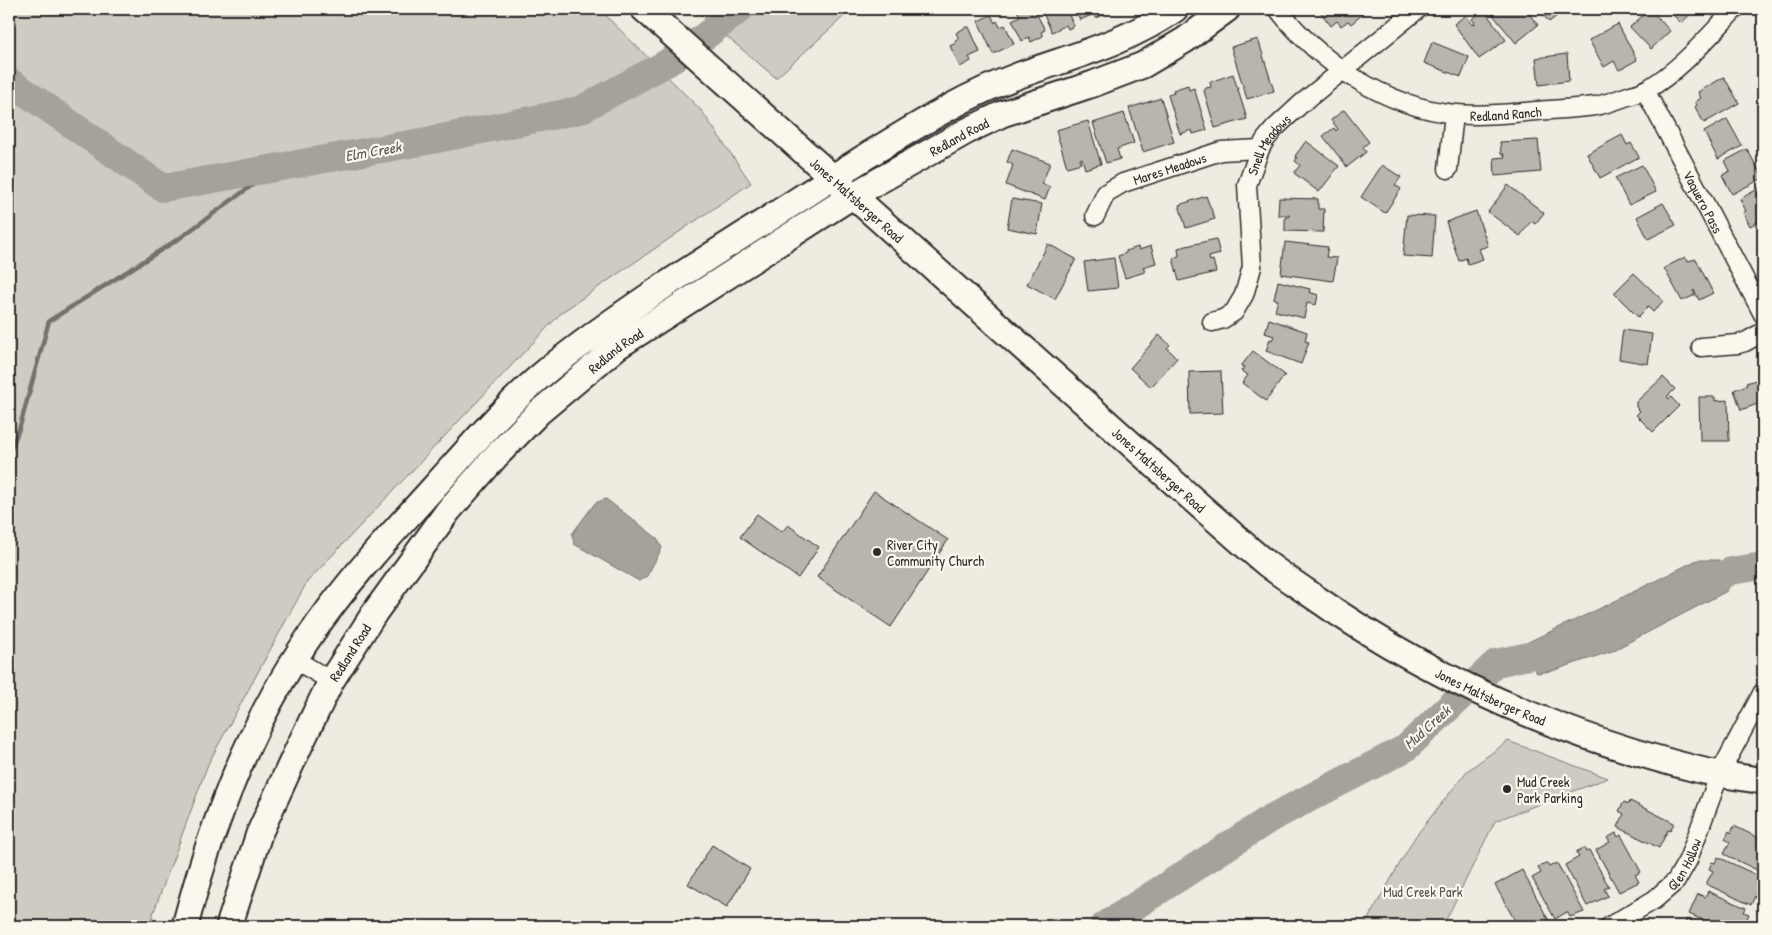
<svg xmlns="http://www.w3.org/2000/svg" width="1772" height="935" font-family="'Patrick Hand',sans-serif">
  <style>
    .green { fill: #cecbc2; stroke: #7c7b76 }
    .water { fill: #a4a29a; stroke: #74726e }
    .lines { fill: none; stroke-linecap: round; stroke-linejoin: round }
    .stream { stroke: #74726e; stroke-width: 4.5 }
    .river { stroke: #a4a29a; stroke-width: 28 }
    .building { fill: #b8b5ae; stroke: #2b2b2b }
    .street-casing { stroke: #2b2b2b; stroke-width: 21 }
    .secondary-casing { stroke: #2b2b2b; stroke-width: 29 }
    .street { stroke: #fbf7ec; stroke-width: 18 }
    .secondary { stroke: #fbf7ec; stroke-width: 25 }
    .poi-dot { fill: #2b2b2b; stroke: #fbf7ec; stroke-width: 2 }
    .labels { text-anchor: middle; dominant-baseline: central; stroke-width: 4.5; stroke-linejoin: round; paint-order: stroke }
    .street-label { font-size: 14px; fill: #2b2b2b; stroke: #fbf7ec }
    .poi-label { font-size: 14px; fill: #2b2b2b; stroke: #fbf7ec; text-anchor: start }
    .park-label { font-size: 14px; fill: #545351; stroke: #fbf7ec }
    .water-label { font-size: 15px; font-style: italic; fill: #555552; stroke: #fbf7ec }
  </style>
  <rect width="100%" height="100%" fill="#eeebe0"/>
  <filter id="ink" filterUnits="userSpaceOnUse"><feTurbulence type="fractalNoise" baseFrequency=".02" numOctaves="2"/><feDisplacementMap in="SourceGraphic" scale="10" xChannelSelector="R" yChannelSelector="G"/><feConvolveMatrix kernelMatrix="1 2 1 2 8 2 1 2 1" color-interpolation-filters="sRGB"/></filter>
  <g filter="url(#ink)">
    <path class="green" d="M9 9H599L701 110 751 183 562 312 307 582 208 764 153 914 151 926H9Z
      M694 9H852L776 78Z
      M1508 741 1608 778 1495 821 1443 926H1364L1415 837 1467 771Z"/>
    <path class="water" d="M606 499 657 538 662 548 647 576 639 581 574 544 572 534 595 503Z
      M1697 560H1718L1728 565 1733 579 1727 591 1612 651 1552 671 1537 673 1519 650 1526 643 1605 606Z"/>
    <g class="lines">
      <path class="stream" d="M9 454 20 426 49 321 180 238 277 167"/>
      <path class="river" d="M9 81 163 188 432 140 580 110 667 63 712 31 740 9
        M1698 587 1731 571 1763 566
        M1104 926 1271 818 1406 748 1496 663 1561 649"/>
    </g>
    <path class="building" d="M1016 9H1034L1045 30 1041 32 1043 36 1031 42 1029 37 1022 41 1012 20 1020 16Z
      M1041 9H1066L1074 26 1068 29 1066 25 1052 32Z
      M1075 9H1103L1105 14 1096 18 1094 14 1080 20Z
      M1318 9H1359L1363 14 1351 24 1348 21 1341 26 1337 21 1331 26Z
      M1488 9H1525L1538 25 1516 43Z
      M1538 9H1566L1549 22Z
      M1650 9 1670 31 1651 49 1630 27Z
      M1667 9H1696L1681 23Z
      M1484 10 1506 40 1479 59 1454 24 1466 15 1473 25 1475 23 1472 19Z
      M991 15 995 23 997 21 1000 27 1005 25 1014 44 993 54 978 21Z
      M1618 24 1637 60 1619 70 1614 61 1604 67 1589 40Z
      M966 27H969L980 52 969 57 971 61 960 67 950 46 956 43 955 41 959 39 956 33Z
      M1258 39 1274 91 1247 99 1231 47Z
      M1432 42 1469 57 1461 77 1424 63Z
      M1567 54 1569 81 1539 85 1536 58Z
      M1233 74 1247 119 1215 128 1204 91 1206 88 1211 87 1210 82Z
      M1724 77 1739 103 1704 123 1695 107 1697 105 1695 102 1701 98 1698 92Z
      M1188 85 1189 90 1194 88 1207 130 1193 134 1192 130 1180 134 1168 95 1174 93 1173 90Z
      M1161 98 1174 142 1143 152 1129 108Z
      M1344 110 1369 142 1363 147 1366 152 1347 167 1323 136 1334 128 1336 131 1338 129 1331 120Z
      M1124 113 1134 143 1117 149 1120 159 1106 163 1093 123Z
      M1727 119 1742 146 1718 159 1704 132Z
      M1088 121 1101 164 1085 169 1082 158 1080 159 1081 163 1067 167 1056 130Z
      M1622 135 1627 145 1631 143 1639 157 1600 178 1587 154Z
      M1538 140 1541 172 1495 176 1494 158 1505 157 1504 154H1501L1500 142Z
      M1306 141 1339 166 1319 192 1294 173 1300 165 1295 161 1297 158 1295 156Z
      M1012 149 1050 163 1042 184 1050 187 1045 200 1006 185 1013 165 1007 162Z
      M1747 149 1763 178 1732 194 1722 175 1730 171 1725 161Z
      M1382 165 1401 177 1395 185 1401 189 1385 213 1361 197Z
      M1642 165 1656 192 1629 205 1615 178Z
      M1508 185 1544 213 1535 224 1531 221 1520 236 1488 212Z
      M1763 186V219L1750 226 1743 212 1746 211 1740 199Z
      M1206 196 1215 219 1186 228 1179 205Z
      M1279 198 1318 199V209H1324L1323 232 1285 231V217H1289V215H1278Z
      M1012 199 1042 204 1037 234 1007 228Z
      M1663 203 1676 225 1648 239 1637 217Z
      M1476 211 1488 246 1479 249 1483 259 1468 264 1466 258 1459 261 1446 222Z
      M1407 215 1435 216 1432 258 1403 256Z
      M1216 239 1220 254 1209 257 1210 261 1213 260 1216 272 1179 281 1173 258 1179 256 1178 248Z
      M1285 242 1328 247 1326 257 1337 258 1333 281 1281 274Z
      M1048 244 1076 259 1055 299 1027 284Z
      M1151 246 1156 263 1143 267 1145 272 1125 278 1118 256 1126 253V251L1138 247 1139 250Z
      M1685 257 1688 261 1696 259 1713 293 1699 300 1694 290 1693 291 1695 295 1682 301 1664 268Z
      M1114 258 1118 288 1088 291 1084 262Z
      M1634 273 1663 301 1653 312 1648 307 1638 317 1614 293Z
      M1278 281 1310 289 1309 292 1318 295 1316 305 1307 303 1304 318 1275 311 1278 300 1274 299Z
      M1269 319 1307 332 1305 341 1309 342 1301 364 1266 351 1270 339 1272 340 1274 336 1265 333Z
      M1623 330 1652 334 1648 364 1619 359Z
      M1159 335 1170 345 1167 348 1177 358 1151 387 1130 368Z
      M1253 351 1285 375 1266 401 1242 383 1248 375 1241 371 1244 367 1241 366Z
      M1221 371 1223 413 1190 414 1189 372Z
      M1663 377 1675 389 1667 397 1669 399 1671 397 1679 406 1653 432 1636 415 1640 411 1636 407V402Z
      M1763 378V402L1741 410 1734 390 1747 385 1746 383Z
      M1699 397H1715V401L1728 400 1729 441H1700Z
      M874 491 948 540 891 627 817 577Z
      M757 514 782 532 788 525 819 547 798 578 740 537Z
      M1630 801 1674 823 1670 831 1668 830 1659 848 1618 827 1624 814 1619 811 1624 802 1629 804Z
      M1734 826 1763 840V873L1724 854 1730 842 1725 839 1729 831 1731 833Z
      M1616 833 1618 837 1621 835 1641 872 1635 875 1639 882 1619 892 1596 850 1610 842 1607 838Z
      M712 845 750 869 727 907 688 884Z
      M1584 848 1586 852 1589 850 1609 887 1604 889 1608 896 1587 906 1565 865 1579 857 1576 852Z
      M1718 857 1763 878 1762 887 1763 893 1760 899 1755 896 1751 905 1706 884 1713 871 1709 869 1712 862 1715 863Z
      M1547 863 1549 867 1557 863 1584 912 1570 917 1567 912 1555 919 1532 878 1541 873 1538 868Z
      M1522 870 1549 921 1540 926H1518L1495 885Z
      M1708 891 1746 908 1744 912 1749 914 1744 926H1716L1689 914 1698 894 1705 897Z
      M1687 919 1701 926H1683Z"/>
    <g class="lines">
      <defs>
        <g id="street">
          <path id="s1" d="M1278 9C1320 63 1385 107 1456 114 1487 117 1519 112 1550 110 1565 109 1580 108 1595 106 1606 104 1617 100 1628 96 1634 94 1640 93 1646 90 1681 70 1708 37 1735 9"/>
          <path id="s2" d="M1645 90 1763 314"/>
          <path d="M1448 169 1454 114"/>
          <path id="s3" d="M1095 216 1106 193 1123 183 1221 151 1260 149"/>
          <path id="s4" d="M1212 322 1223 319 1234 312 1244 295 1252 267 1247 185 1260 149 1265 140 1275 128 1301 104 1418 9"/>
          <path d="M1701 347 1738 344 1745 342 1763 332"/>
          <path d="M294 659 331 681"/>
          <path id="s5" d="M1610 926 1654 900 1676 881 1688 860 1720 773 1763 692"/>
        </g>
        <g id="secondary">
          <path id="s6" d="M644 9 1207 512C1227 529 1246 547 1267 564 1280 574 1294 583 1307 592 1426 676 1559 735 1700 770 1721 775 1742 777 1763 781"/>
          <path d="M185 926C214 814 259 701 330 608 363 564 400 525 436 485 472 445 507 403 549 369 619 313 694 266 770 218 829 180 888 141 950 107 972 95 996 84 1020 75 1073 56 1129 42 1175 9"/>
          <path id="s7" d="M229 926 259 834 298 749 331 681 375 612 448 511 497 455 538 413 618 346 852 196 967 131 1002 114 1093 84 1143 65 1185 40 1227 9"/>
        </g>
      </defs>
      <use href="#street" class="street-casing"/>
      <use href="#secondary" class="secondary-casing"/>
      <use href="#street" class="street"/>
      <use href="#secondary" class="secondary"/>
    </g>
  </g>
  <g class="poi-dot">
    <circle cx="877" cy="552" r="5"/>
    <circle cx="1507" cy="789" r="5"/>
  </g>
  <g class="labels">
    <g class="street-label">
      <text stroke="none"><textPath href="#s1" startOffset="262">Redland Ranch</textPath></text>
      <text stroke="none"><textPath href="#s7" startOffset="1110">Redland Road</textPath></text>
      <text stroke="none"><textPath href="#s4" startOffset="202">Snell Meadows</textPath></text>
      <text stroke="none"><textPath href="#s3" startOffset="94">Mares Meadows</textPath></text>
      <text stroke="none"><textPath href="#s6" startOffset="286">Jones Maltsberger Road</textPath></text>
      <text stroke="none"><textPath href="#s2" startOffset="126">Vaquero Pass</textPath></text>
      <text stroke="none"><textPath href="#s7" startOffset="705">Redland Road</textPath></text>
      <text stroke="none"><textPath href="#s6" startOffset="691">Jones Maltsberger Road</textPath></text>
      <text stroke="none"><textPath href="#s7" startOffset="300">Redland Road</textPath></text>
      <text stroke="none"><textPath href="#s6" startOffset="1095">Jones Maltsberger Road</textPath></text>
      <text stroke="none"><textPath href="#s5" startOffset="99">Glen Hollow</textPath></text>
    </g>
    <g class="poi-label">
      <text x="887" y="544">River City<tspan x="887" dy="16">Community Church</tspan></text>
      <text x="1517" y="781">Mud Creek<tspan x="1517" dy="16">Park Parking</tspan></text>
    </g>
    <g class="park-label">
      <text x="1423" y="891">Mud Creek Park</text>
    </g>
    <g class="water-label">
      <text transform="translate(373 151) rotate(-10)">Elm Creek</text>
      <text transform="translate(1427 727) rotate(-42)">Mud Creek</text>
    </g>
  </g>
  <rect width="1772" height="935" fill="none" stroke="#fbf7ec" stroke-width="30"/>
  <rect x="15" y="15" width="1742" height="905" fill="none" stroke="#2b2b2b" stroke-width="2" filter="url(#ink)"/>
</svg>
